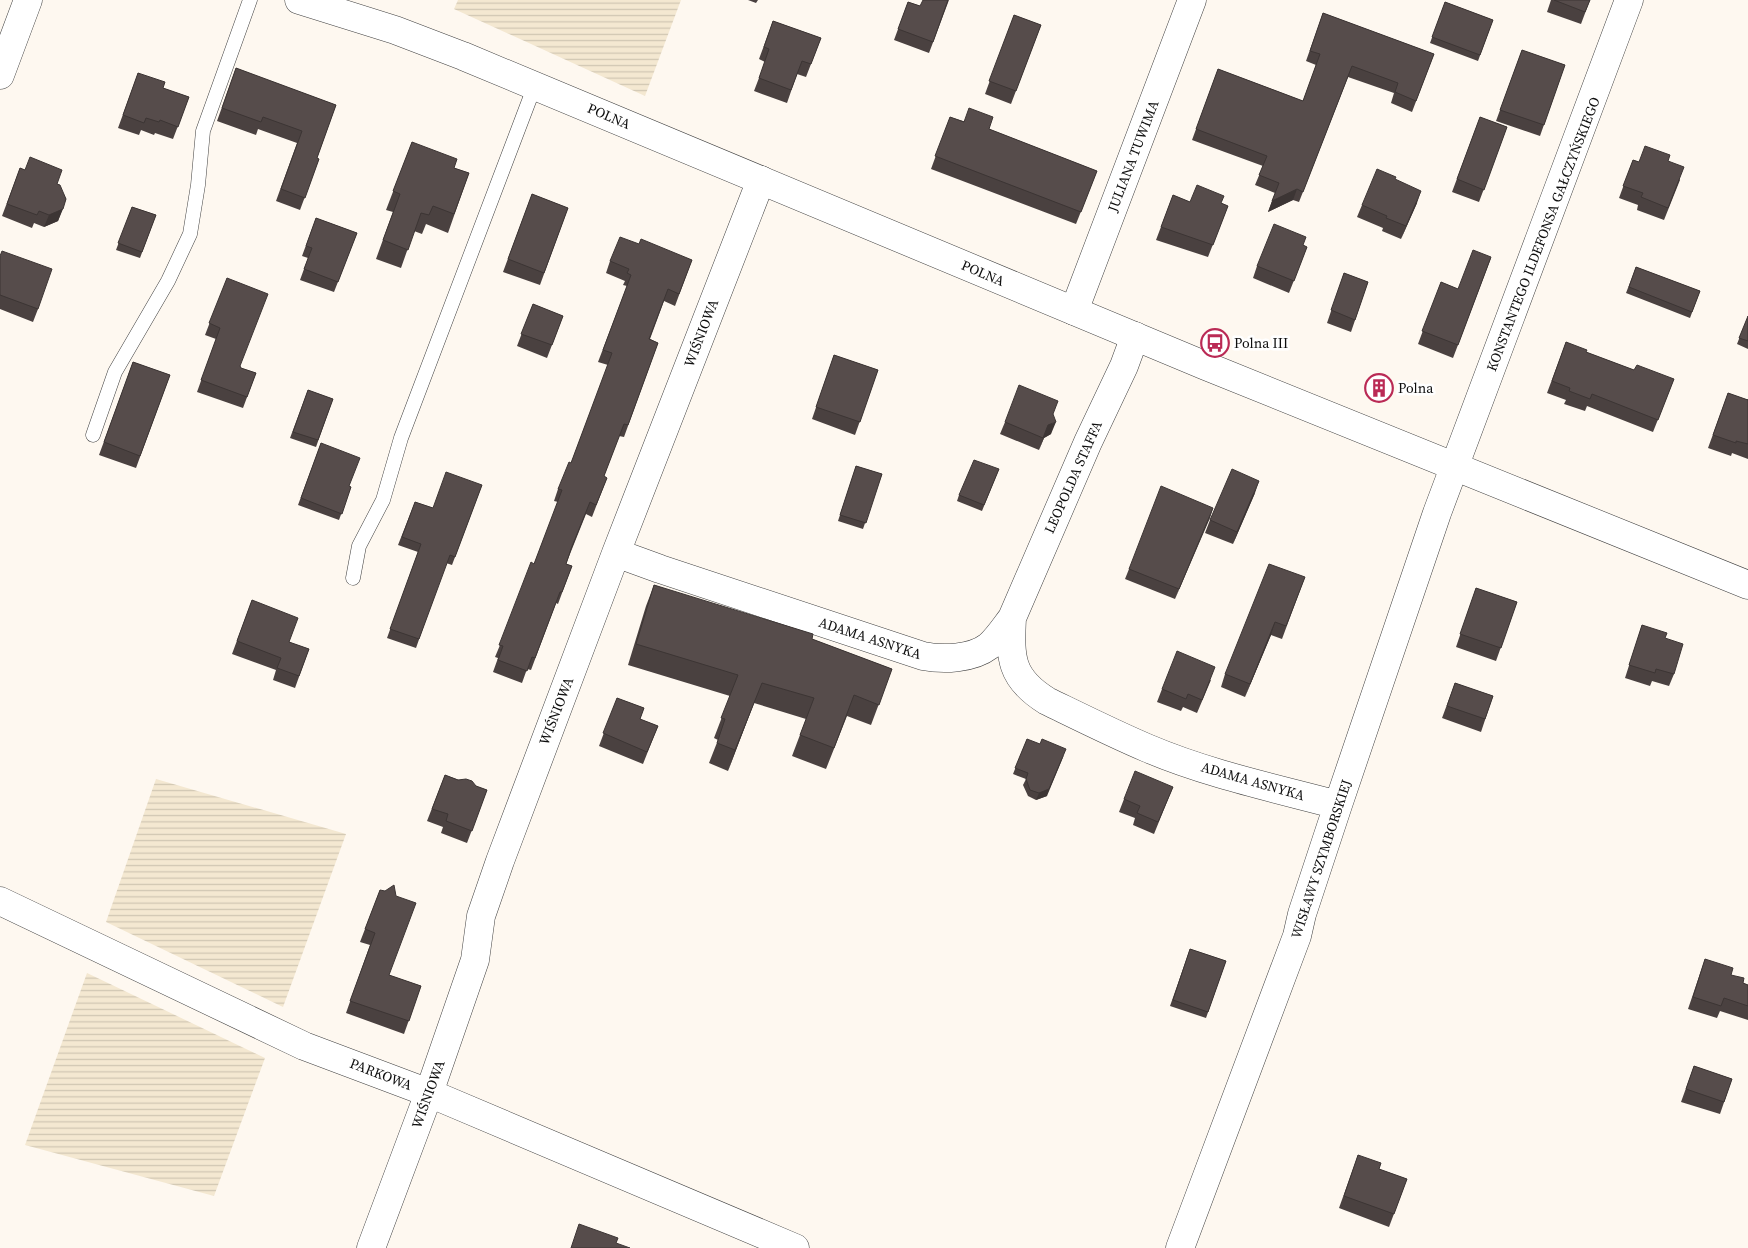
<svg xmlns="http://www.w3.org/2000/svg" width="1748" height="1248" font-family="'Source Serif 4',serif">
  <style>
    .farmland { fill: url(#farmland-rules) }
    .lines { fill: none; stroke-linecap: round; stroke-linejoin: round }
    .service-casing { stroke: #414141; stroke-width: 15 }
    .minor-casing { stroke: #414141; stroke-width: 29 }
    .tertiary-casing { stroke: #414141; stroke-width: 29 }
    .service { stroke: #fff; stroke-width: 14 }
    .minor { stroke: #fff; stroke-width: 28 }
    .tertiary { stroke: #fff; stroke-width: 28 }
    .wall { fill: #4a4140 }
    .shaded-wall { fill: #3c3534 }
    .building { fill: #564c4b; stroke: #3c3534 }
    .labels { text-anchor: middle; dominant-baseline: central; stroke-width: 5; stroke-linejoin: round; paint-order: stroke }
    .street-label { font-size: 14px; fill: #0e0e0e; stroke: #fff }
    .poi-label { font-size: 14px; fill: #0e0e0e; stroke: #fff; text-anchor: start }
  </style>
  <defs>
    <pattern id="farmland-rules" width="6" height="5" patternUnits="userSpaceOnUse" patternTransform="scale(1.25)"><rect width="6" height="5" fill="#f4e8d1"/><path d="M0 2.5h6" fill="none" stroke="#d0c6b2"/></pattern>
  </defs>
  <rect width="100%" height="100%" fill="#fef8f0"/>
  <path class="farmland" d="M458 0H681L645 96 454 9Z
    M156 779 346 834 283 1007 106 922Z
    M87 973 265 1058 214 1196 25 1145Z"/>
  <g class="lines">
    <defs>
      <path id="service" d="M93 435 115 372 168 281 190 234 198 185 203 131 250 0
        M353 578 359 546 383 500 401 438 535 85"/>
      <path id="minor" d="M0 75 28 0
        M1074 311 1192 0
        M616 553 660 569 923 656C943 660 972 659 989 646 998 638 1005 627 1012 618L1088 442 1124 366 1135 336
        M1012 618C1010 658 1010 678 1047 701 1080 717 1114 734 1147 748 1208 774 1274 788 1338 805
        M0 901 304 1046 429 1093 795 1248
        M371 1248 429 1093 475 960 481 916 500 861 616 553 761 180
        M1180 1248 1297 936 1302 914 1338 805 1437 513 1629 0"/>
      <path id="tertiary" d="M299 0 395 30 463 56 1206 366 1748 585"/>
    </defs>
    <use href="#service" class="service-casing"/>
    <use href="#minor" class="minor-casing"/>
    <use href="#tertiary" class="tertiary-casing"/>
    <use href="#service" class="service"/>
    <use href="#minor" class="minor"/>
    <use href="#tertiary" class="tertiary"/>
  </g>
  <path class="wall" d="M748 0H758L756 3Z
    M949 0 929 53 894 40 908 2 920 6Z
    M1551 0H1590L1581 24 1547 12Z
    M1445 2 1493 20 1478 61 1430 43Z
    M1323 13 1434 54 1412 112 1391 103 1394 93 1348 77 1299 202 1293 200 1268 212 1275 193 1255 185 1263 166 1192 140 1218 69 1303 101 1316 65 1306 61Z
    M1014 15 1041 25 1011 104 985 94Z
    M773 21 821 38 806 77 797 74 787 103 754 91 765 62 759 59Z
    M1522 50 1565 65 1540 136 1496 121Z
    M236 68 336 105 317 158 319 159 300 210 276 201 297 143 258 129 256 135 217 121Z
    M138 73 163 88 189 97 173 139 155 133 154 135 141 130 139 135 118 128Z
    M950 117 989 129 1097 171 1076 224 931 169Z
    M1480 117 1507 127 1479 202 1452 192Z
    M412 142 454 168 469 173 448 233 426 224 422 234 414 231 401 268 376 259 393 212 386 210Z
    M1633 160 1639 162 1668 161 1680 180 1664 220 1637 210 1638 205 1619 198Z
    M20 168 57 184 66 199 58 221 44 227 34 223 32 228 2 216Z
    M1396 180 1417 203 1401 239 1382 231 1383 228 1357 217 1362 205Z
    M532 194 568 208 540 285 503 272Z
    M1173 195 1190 202 1221 203 1228 206 1208 257 1156 240Z
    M132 207 156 215 140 258 116 250Z
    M316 218 357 233 334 292 300 280 308 258 302 256Z
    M639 244 692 260 675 306 664 301 650 339 658 343 624 437 619 436 604 476 607 478 592 517 586 514 566 564 572 566 558 604 556 603 531 670 527 669 522 683 493 672 498 658 495 657 534 564 558 502 554 501 558 489 571 463 608 365 598 362 627 286 623 285 625 281 606 273 610 261Z
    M1303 245 1307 247 1289 293 1253 278 1257 266Z
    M0 256 38 309 33 322 0 309Z
    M1491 258 1453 358 1418 344 1441 282 1458 289Z
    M1636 267 1700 291 1690 318 1626 293Z
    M1344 273 1368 282 1351 332 1327 323Z
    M227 278 240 366 241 368 256 373 243 408 197 392 216 339 205 335Z
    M533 304 563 316 547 358 517 346Z
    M1748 316V349L1737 344Z
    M1566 342 1586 352 1634 370 1674 379 1653 432 1587 406 1585 411 1564 404 1566 400 1547 393Z
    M834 355 878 370 855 435 812 419Z
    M133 362 170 375 136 468 99 455Z
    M308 390 333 399 316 447 290 438Z
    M1728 393 1748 400V399V459L1732 453 1731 456 1708 448Z
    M1053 414 1051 434 1044 438 1039 450 1000 434 1005 422Z
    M321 443 349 486 351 487 339 520 298 505Z
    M856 466 882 474 863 529 838 521Z
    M999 469 982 511 957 501 959 495Z
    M482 485 452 565 446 563 416 648 387 638 418 552 398 545 415 502 433 508Z
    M1255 493 1233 544 1205 533 1210 520Z
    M1213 508 1175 599 1125 579 1129 569Z
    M1305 577 1282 639 1271 635 1245 697 1221 687 1225 674Z
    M654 585 812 639 892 669 871 725 847 716 826 769 792 756 806 719 754 703 728 771 709 763 718 740 714 738 730 696 628 665 646 606Z
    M1476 588 1517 602 1496 661 1456 647Z
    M252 600 289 642 309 649 295 688 273 680 276 670 232 654Z
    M1642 625 1665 638 1674 674 1669 686 1652 681 1650 686 1625 678Z
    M1211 680 1197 713 1183 707 1181 711 1157 702 1162 689Z
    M1455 683 1493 696 1481 732 1442 718Z
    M617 698 644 708 640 719 658 726 643 764 599 746Z
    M1027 739 1047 796 1036 800 1028 796 1023 785 1026 779 1013 774Z
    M445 775 487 790 467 843 441 833 443 827 427 821Z
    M1173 787 1154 834 1133 825 1135 818 1119 812 1124 799Z
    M380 890 389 975 421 986 404 1034 346 1013 370 945 360 942Z
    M1190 949 1226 961 1206 1018 1170 1006Z
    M1705 959 1731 975 1743 983 1748 985V1020L1720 1011 1717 1018 1688 1009Z
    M1694 1066 1732 1079 1720 1114 1681 1102Z
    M1358 1155 1379 1169 1407 1179 1389 1227 1339 1208Z"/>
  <path class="shaded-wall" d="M1297 189 1293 200 1268 212 1272 201Z
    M1421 191 1417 203 1401 239 1406 226Z
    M63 209 58 221 44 227 49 215Z
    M1056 422 1051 434 1044 438 1039 450 1048 425Z
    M1259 481 1255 493 1233 544 1237 532Z
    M1213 508 1210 518 1175 599 1179 589Z
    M1275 622 1271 635 1245 697 1250 684Z
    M762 683 754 703 728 771 735 750Z
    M1064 755 1047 796 1036 800 1039 793Z"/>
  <path class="building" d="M923 0H948L933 42 898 29 908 2 920 6Z
    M1554 0H1590L1585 12Z
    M1445 2 1493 20 1480 55 1432 37Z
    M1323 13 1434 54 1416 101 1395 92 1398 83 1352 66 1303 192 1297 189 1272 201 1279 183 1259 175 1267 156 1196 129 1218 69 1303 101 1320 54 1310 51Z
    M1014 15 1041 25 1016 91 989 81Z
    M773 21 821 38 811 64 802 61 791 90 759 78 769 49 764 47Z
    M1522 50 1565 65 1544 125 1500 110Z
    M236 68 336 105 317 158 319 159 305 198 281 189 302 131 263 117 261 122 222 108Z
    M138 73 165 82 163 88 189 97 178 127 160 120 159 122 146 118 144 123 123 115Z
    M969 108 993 117 989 129 1097 171 1081 212 935 156 950 117 964 122Z
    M1480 117 1507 127 1484 190 1457 179Z
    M412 142 457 159 454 168 469 173 454 214 433 206 429 215 421 213 408 250 383 240 400 194 393 191Z
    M1645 146 1670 155 1668 161 1684 167 1668 208 1641 197 1643 193 1623 186 1633 160 1639 162Z
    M30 157 62 170 57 184 60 185 66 199 63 209 49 215 39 211 37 215 7 204 20 168 25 170Z
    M1377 169 1396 177 1395 179 1421 191 1406 226 1386 218 1387 216 1362 205Z
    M1197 185 1224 196 1221 203 1228 206 1213 245 1161 227 1173 195 1190 202Z
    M532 194 568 208 544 273 508 259Z
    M132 207 156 215 142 252 118 243Z
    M316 218 357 233 338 282 304 269 312 248 306 246Z
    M1274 224 1306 237 1303 245 1307 247 1294 281 1257 266Z
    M620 237 639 244 641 239 692 260 679 294 668 289 649 339 658 343 628 425 624 424 604 476 607 478 596 505 590 502 571 549 566 564 572 566 562 592H560L535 658 532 657 527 671 498 660 503 646 499 645 531 562 534 564 562 490 558 489 569 462 571 463 612 353 603 350 631 275 627 273 629 269 610 261Z
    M1473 250 1491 257 1458 345 1422 331 1441 282 1458 289Z
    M2 251 52 269 38 309 0 295V256Z
    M1636 267 1700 291 1692 312 1629 287Z
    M1344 273 1368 282 1355 320 1331 310Z
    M227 278 268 294 240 366 241 368 256 373 247 397 201 380 220 328 209 323Z
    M533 304 563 316 552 345 521 334Z
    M1748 316V341L1739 338Z
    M1566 342 1587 350 1586 352 1634 370 1637 365 1674 379 1658 420 1592 394 1590 399 1569 391 1570 388 1552 381Z
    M834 355 878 370 860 422 816 407Z
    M133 362 170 375 140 456 104 442Z
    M1019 385 1058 401 1053 414 1056 422 1048 425 1043 438 1005 422Z
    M308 390 333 399 318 440 293 432Z
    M1728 393 1748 400V399V444L1736 441V443L1713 435Z
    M321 443 360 458 349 486 351 487 342 514 301 498Z
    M974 460 999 469 984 505 959 495Z
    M856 466 882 474 866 523 840 515Z
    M1232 469 1259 481 1237 532 1210 520Z
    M446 472 482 485 455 557 450 555 419 639 390 629 421 544 402 537 415 502 433 508Z
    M1161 486 1213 508 1179 589 1129 569Z
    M1269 564 1305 577 1286 626 1275 622 1250 684 1225 674Z
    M654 585 813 634 812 639 892 669 879 705 854 695 834 748 800 735 814 698 762 683 735 750 717 743 725 719 721 718 738 675 636 644Z
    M1476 588 1517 602 1501 648 1460 634Z
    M252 600 298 618 289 642 309 649 299 676 277 668 281 658 237 641Z
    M1642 625 1667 633 1665 638 1683 644 1674 674 1656 669 1655 673 1629 665Z
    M1177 651 1215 667 1202 700 1188 694 1186 699 1162 689Z
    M1455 683 1493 696 1485 719 1447 706Z
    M617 698 644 708 640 719 658 726 647 752 603 733Z
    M1027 739 1040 744 1042 739 1066 749 1049 789 1039 793 1030 790 1026 779 1028 773 1015 768Z
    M1135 771 1173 787 1158 822 1137 813 1140 806 1124 799Z
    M445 775 458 780 466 779 472 781 476 786 487 790 472 831 446 821 448 814 432 809Z
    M394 885 396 896 416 903 389 975 421 986 409 1021 350 1001 375 933 365 929 380 890 385 891Z
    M1190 949 1226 961 1208 1012 1173 1000Z
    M1705 959 1733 968 1731 975 1744 978 1743 983 1748 985V1006L1724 998 1721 1006 1693 997Z
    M1694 1066 1732 1079 1724 1102 1686 1089Z
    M1358 1155 1381 1163 1379 1169 1407 1179 1394 1214 1344 1196Z
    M579 1224 618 1238 616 1243 630 1248H571Z"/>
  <defs>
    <symbol id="bus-ring" viewBox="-11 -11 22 22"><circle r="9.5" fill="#fff" stroke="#ba2a55" stroke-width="1.5"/><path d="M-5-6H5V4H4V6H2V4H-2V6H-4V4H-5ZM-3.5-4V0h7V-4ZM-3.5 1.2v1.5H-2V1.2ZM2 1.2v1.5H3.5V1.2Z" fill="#ba2a55"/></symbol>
    <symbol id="building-ring" viewBox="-11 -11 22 22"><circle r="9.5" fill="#fff" stroke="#ba2a55" stroke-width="1.5"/><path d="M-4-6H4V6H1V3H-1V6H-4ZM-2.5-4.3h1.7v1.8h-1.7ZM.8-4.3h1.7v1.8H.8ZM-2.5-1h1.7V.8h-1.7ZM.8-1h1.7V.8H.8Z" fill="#ba2a55"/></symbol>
  </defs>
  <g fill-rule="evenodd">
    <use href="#bus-ring" x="1199" y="327" width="32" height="32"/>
    <use href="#building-ring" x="1363" y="372" width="32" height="32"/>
  </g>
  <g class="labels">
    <g class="street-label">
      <text transform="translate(609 116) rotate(23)">POLNA</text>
      <text transform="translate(1133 156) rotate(-69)">JULIANA TUWIMA</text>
      <text transform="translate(1543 234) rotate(-69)">KONSTANTEGO ILDEFONSA GAŁCZYŃSKIEGO</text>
      <text transform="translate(983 273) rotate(23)">POLNA</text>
      <text transform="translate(701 333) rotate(-69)">WIŚNIOWA</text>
      <text transform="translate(1073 477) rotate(-66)">LEOPOLDA STAFFA</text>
      <text transform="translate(870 638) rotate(18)">ADAMA ASNYKA</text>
      <text transform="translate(556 711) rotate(-69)">WIŚNIOWA</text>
      <text transform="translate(1253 781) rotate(16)">ADAMA ASNYKA</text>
      <text transform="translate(1321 859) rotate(-72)">WISŁAWY SZYMBORSKIEJ</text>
      <text transform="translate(381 1074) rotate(21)">PARKOWA</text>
      <text transform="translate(428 1094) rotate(-70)">WIŚNIOWA</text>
    </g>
    <g class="poi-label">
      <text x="1234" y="343">Polna III</text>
      <text x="1398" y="388">Polna</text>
    </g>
  </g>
</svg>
